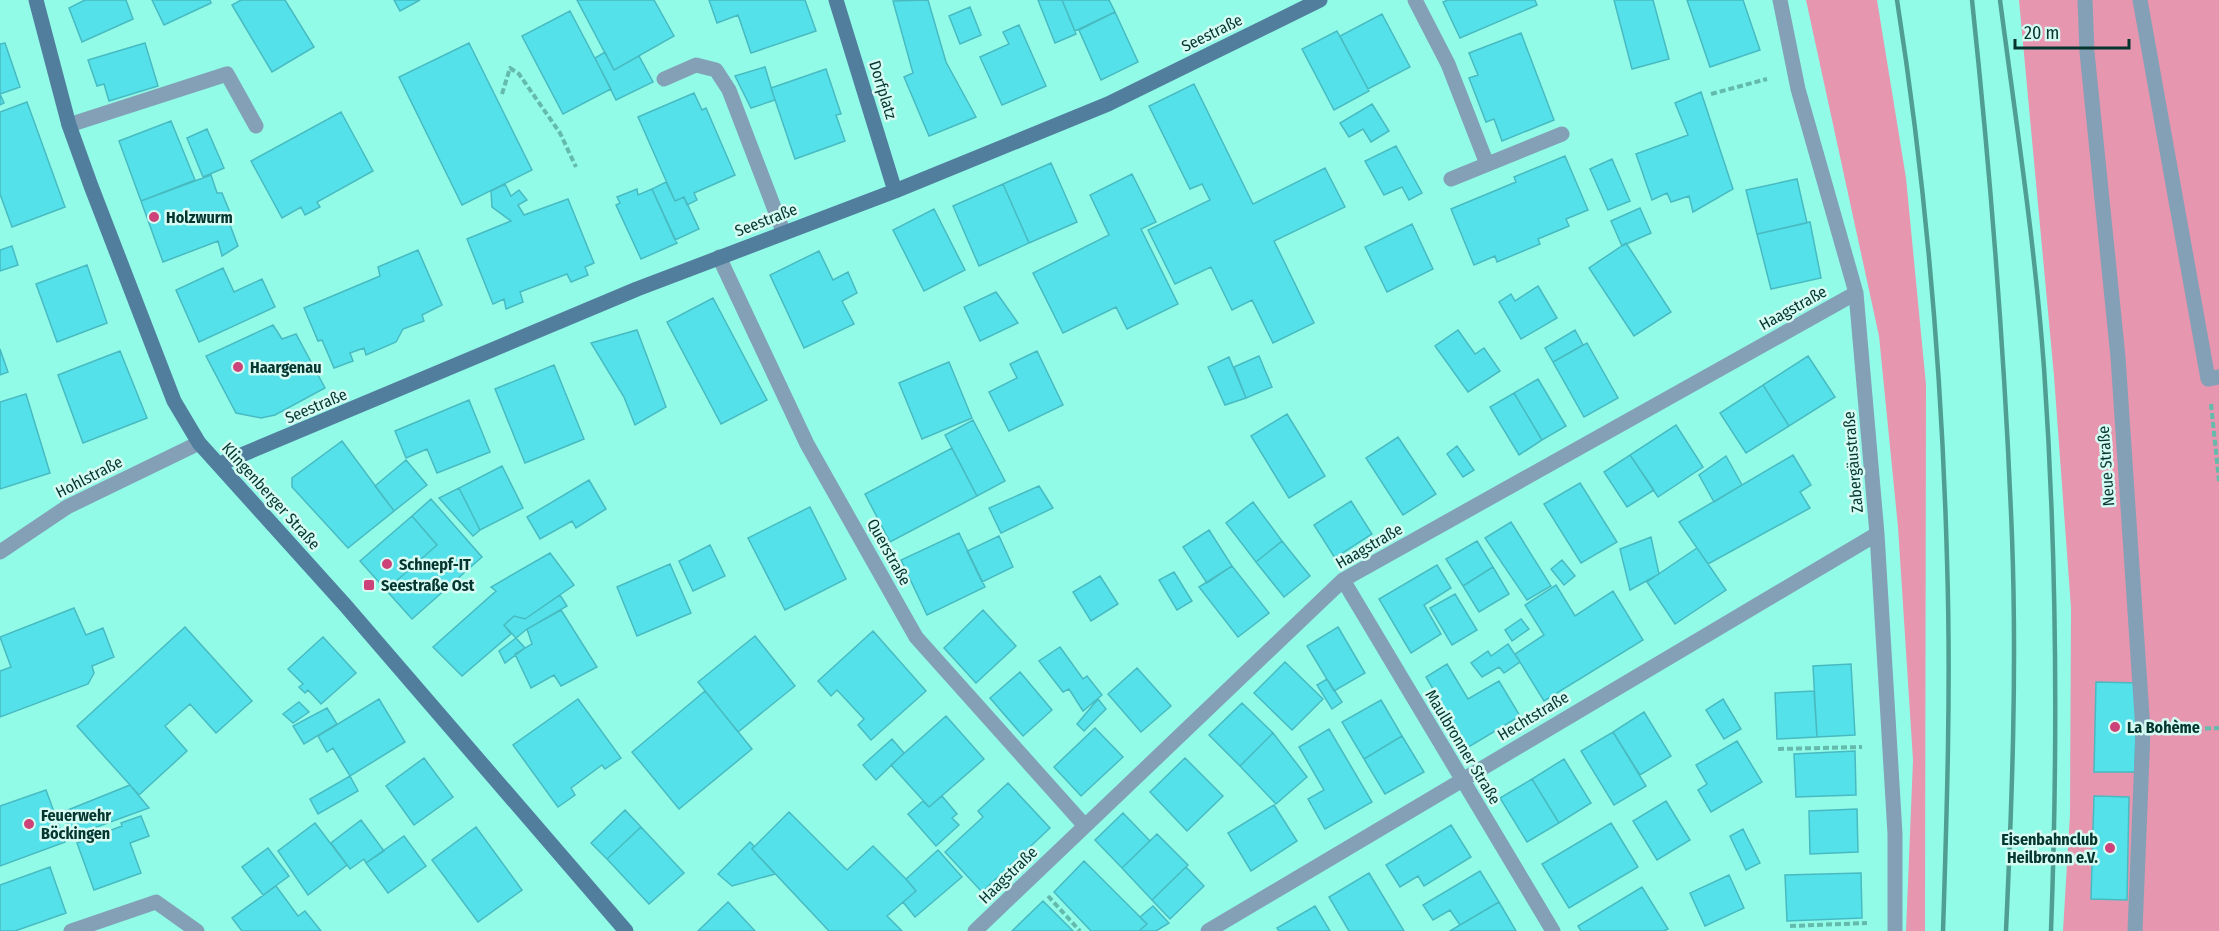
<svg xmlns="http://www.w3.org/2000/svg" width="2219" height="931" font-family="'Fira Sans Condensed',sans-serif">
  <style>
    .green { fill: #e696ae }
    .building { fill: #55e1e9; stroke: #47bbc1; stroke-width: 1.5 }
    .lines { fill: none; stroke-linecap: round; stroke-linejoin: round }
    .path { stroke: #64baab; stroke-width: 4; stroke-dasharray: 6 3; stroke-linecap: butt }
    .lane { stroke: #83a0b6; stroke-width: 15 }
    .street { stroke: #83a0b6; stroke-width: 15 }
    .secondary { stroke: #527e9e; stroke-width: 15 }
    .rail { stroke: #4f9e91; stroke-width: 4.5 }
    .poi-dot { fill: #cd4278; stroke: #d5fbf3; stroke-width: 2 }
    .labels { text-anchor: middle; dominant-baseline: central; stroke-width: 5; stroke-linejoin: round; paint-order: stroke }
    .street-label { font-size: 16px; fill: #04352e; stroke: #d5fbf3 }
    .poi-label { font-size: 16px; font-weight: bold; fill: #04352e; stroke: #d5fbf3; text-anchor: start }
  </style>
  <rect width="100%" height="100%" fill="#92fbe8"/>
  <path class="green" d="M1806 0H1877L1906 178 1926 385 1925 931H1906L1913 760 1898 527 1879 336Z
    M2019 0H2219V931H2063L2070 814 2071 608 2054 376Z"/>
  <path class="building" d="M85 0H126L133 19 82 42 69 8Z
    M152 0H210L211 3 164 25Z
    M241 0H285L314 47 272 72 232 5Z
    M394 0H420L400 11Z
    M577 0H654L674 36 614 70Z
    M709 0H805L816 31 751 53 738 15 717 23Z
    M928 0 946 62 976 117 929 136 904 77 913 73 893 1Z
    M1038 0H1062L1076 34 1055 43Z
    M1062 0H1109L1115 12 1075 31Z
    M1448 0H1535L1537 5 1460 38 1443 2Z
    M1614 0H1653L1669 59 1632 69Z
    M1687 0H1743L1760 50 1710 67Z
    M970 7 981 35 960 44 949 16Z
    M570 11 611 89 563 114 522 36Z
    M1115 12 1138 62 1101 80 1079 30Z
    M1382 14 1410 67 1368 89 1340 36Z
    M1019 25 1046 86 1002 105 980 57 1009 44 1003 32Z
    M1337 31 1369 91 1334 110 1302 49Z
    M1521 33 1554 120 1502 141 1494 119 1486 122 1469 78 1478 75 1469 53Z
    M5 43 20 87 0 94 4 103 0 105V44Z
    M145 43 158 86 109 101 104 84 97 86 88 60Z
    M469 43 532 170 462 205 399 77Z
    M605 52 614 70 639 56 653 82 616 100 595 58Z
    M765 67 775 100 751 108 735 76Z
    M826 69 841 114 836 115 845 141 795 159 771 88Z
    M1194 84 1253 204 1325 168 1345 207 1274 241 1314 323 1273 343 1252 300 1232 310 1211 267 1175 284 1148 230 1210 200 1202 184 1190 189 1149 106Z
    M1701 92 1733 189 1693 212 1689 196 1671 202 1667 193 1652 200 1636 154 1688 135 1675 103Z
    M694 93 702 110 706 108 735 175 694 193 697 200 687 205 684 197 675 201 638 117Z
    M27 102 65 207 12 227 0 194V112Z
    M1372 104 1389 131 1371 142 1363 129 1349 137 1340 123Z
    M341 112 373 171 317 202 320 207 305 215 301 207 282 218 251 161Z
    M171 121 195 180 141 201 119 141Z
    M207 129 224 168 203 177 187 138Z
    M1396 146 1422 193 1409 200 1402 187 1384 195 1365 161Z
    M1565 156 1588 210 1566 219 1569 226 1538 239 1540 244 1497 262 1495 256 1474 265 1451 209 1516 182 1514 177Z
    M1612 159 1630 201 1608 210 1590 169Z
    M1051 163 1077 222 1029 243 1003 184Z
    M1132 174 1156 222 1141 229 1178 304 1127 329 1116 307 1063 333 1033 273 1109 235 1090 195Z
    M211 175 217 193H222L231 215 227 217 238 246 222 256 218 241 163 262 141 201Z
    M1797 179 1807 223 1757 234 1746 190Z
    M666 182 675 201 684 197 699 229 675 240 652 189Z
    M505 184 511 196 519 190 527 200 518 205 524 215 568 199 594 263 585 267 588 275 571 282 567 274 520 292 523 302 506 309 504 299 493 304 467 239 511 221 492 207 491 191Z
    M1003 184 1029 243 979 266 953 206Z
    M637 189 638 195 652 189 677 243 641 259 616 205 620 203 617 197Z
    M1640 208 1651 233 1622 246 1611 221Z
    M934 209 965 270 924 291 893 230Z
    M1810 222 1821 278 1771 289 1757 234Z
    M1412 224 1433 269 1387 292 1365 247Z
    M1626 243 1671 312 1634 336 1589 268Z
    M12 246 18 265 0 271V250Z
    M418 250 442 305 422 315 424 321 403 329 396 342 366 355 364 348 350 353 353 361 334 368 322 340 318 341 304 308 380 276 378 267Z
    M819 251 833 280 848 272 857 293 842 301 854 324 804 348 770 275Z
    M87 265 107 323 57 342 36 284Z
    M223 268 234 292 262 279 275 307 199 342 176 290Z
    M1538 286 1557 318 1521 339 1499 302 1511 294 1515 301Z
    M996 292 1018 323 980 341 964 307Z
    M713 298 767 400 721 424 667 322Z
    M273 325 282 339 296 334 325 388 275 415 261 418 236 413 206 356Z
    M637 330 666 407 635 425 624 397 591 343Z
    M1458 330 1475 354 1484 348 1500 371 1468 392 1435 346Z
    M1575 330 1583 345 1553 362 1545 348Z
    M1587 343 1618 398 1584 417 1553 362Z
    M0 349 8 372 0 375Z
    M120 351 147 418 83 443 58 375Z
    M1037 351 1063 405 1009 431 989 392 1017 378 1010 364Z
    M1259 356 1272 387 1246 398 1234 367Z
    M1808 356 1835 397 1789 426 1763 385Z
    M1229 357 1246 398 1225 405 1208 367Z
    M949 362 972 418 922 439 899 383Z
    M554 365 584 439 525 463 495 389Z
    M1538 379 1566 426 1542 440 1514 393Z
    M1763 385 1789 426 1746 453 1720 413Z
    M1514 393 1542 440 1519 455 1490 407Z
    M26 394 50 473 0 489V402Z
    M469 400 490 452 437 473 427 449 406 458 395 431Z
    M1287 414 1325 476 1289 498 1251 436Z
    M973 420 1005 481 977 496 945 435Z
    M1676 425 1703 467 1658 497 1630 455Z
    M1398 437 1436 494 1403 515 1366 458Z
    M342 441 394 511 348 548 292 487V478Z
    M1457 446 1474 470 1463 477 1447 454Z
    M952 448 977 496 890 542 865 494Z
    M1630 455 1654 490 1627 507 1604 472Z
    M1793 455 1811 485 1800 492 1810 508 1708 564 1679 522Z
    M1726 456 1742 485 1714 502 1699 475Z
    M406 460 427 485 394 511 375 486Z
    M502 466 523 508 480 530 459 488Z
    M589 480 606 509 576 528 572 521 540 539 527 517Z
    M1580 483 1617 542 1581 563 1544 504Z
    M1039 486 1053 508 1001 533 989 508Z
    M459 488 480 530 473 536 439 498Z
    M431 499 482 557 412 619 386 590 437 545 412 516Z
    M1351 501 1372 534 1335 558 1314 525Z
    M1253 502 1282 541 1256 562 1226 523Z
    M810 507 846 579 785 610 748 538Z
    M412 516 437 545 386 590 360 561Z
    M1511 522 1551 586 1527 600 1485 538Z
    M1209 530 1232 566 1207 583 1183 547Z
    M959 533 985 587 927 615 901 560Z
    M999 536 1013 567 982 582 967 551Z
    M1651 537 1659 574 1630 590 1620 549Z
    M1282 541 1310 576 1284 597 1256 562Z
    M1477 541 1493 567 1463 586 1446 559Z
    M710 545 725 576 693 591 679 561Z
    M1697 548 1726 590 1675 624 1647 582Z
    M550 553 574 585 525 619 514 616 504 625 511 634 462 676 433 647 496 591 491 587Z
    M1562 560 1575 576 1564 585 1551 569Z
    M670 564 691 613 637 636 617 587Z
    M1437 565 1451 588 1424 605 1441 634 1411 653 1379 599Z
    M1232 566 1269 613 1238 637 1199 587Z
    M1493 567 1509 594 1479 612 1463 586Z
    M1174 572 1192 601 1177 610 1159 580Z
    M1100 576 1118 604 1091 621 1073 592Z
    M1556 585 1575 616 1613 591 1643 640 1544 701 1515 654 1544 635 1525 605Z
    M1455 594 1477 630 1452 645 1430 608Z
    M560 595 567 606 527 629 516 638 504 625 514 616 525 619Z
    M74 608 86 635 103 628 114 657 92 666 94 673 88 684 0 717V671L11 667 0 637Z
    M561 610 597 667 561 686 554 675 531 688 515 654 532 644 527 629Z
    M983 610 1016 646 976 683 944 648Z
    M1521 619 1529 629 1512 641 1505 630Z
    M185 627 252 701 216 733 190 704 165 726 187 751 139 795 77 726Z
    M1338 627 1365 673 1334 691 1307 646Z
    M873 631 926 691 871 740 858 725 864 719 837 690 831 696 818 681Z
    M755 636 795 686 738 732 698 682Z
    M323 637 356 673 321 704 308 690 305 693 299 687 303 684 288 669Z
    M516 638 525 648 505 663 499 651Z
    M1508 644 1520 662 1504 673 1499 667 1482 677 1471 663 1488 651 1491 656Z
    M1060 647 1083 679 1087 676 1102 695 1083 711 1069 689 1063 692 1039 661Z
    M1285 662 1323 699 1292 730 1254 693Z
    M1447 664 1468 699 1499 681 1520 716 1467 748 1426 677Z
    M1851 664 1855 735 1817 737 1813 666Z
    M1137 668 1171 706 1141 732 1108 694Z
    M1020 672 1052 710 1023 736 990 698Z
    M1327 679 1342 702 1332 709 1317 685Z
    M2096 682 2137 683 2135 772H2094Z
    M705 691 752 749 679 809 632 752Z
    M1814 691 1817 737 1777 739 1775 693Z
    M379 699 405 742 350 776 333 748 327 752 318 736Z
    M578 699 621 758 605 769 602 765 571 788 575 795 558 807 513 745Z
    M1098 699 1106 709 1084 731 1077 724Z
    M1723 699 1741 729 1724 739 1706 710Z
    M1381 700 1402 736 1364 759 1342 722Z
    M299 702 309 712 293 723 283 714Z
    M1242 703 1273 733 1240 766 1209 735Z
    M327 708 337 724 304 744 293 726Z
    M1644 712 1671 756 1640 775 1613 732Z
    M946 716 984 759 929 807 891 765Z
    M1095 728 1123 757 1081 796 1054 767Z
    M1329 729 1372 802 1325 829 1308 799 1324 790 1299 747Z
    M1613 732 1646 786 1614 805 1581 751Z
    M1273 733 1307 777 1276 804 1240 766Z
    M1402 736 1424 772 1385 794 1364 759Z
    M892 739 904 753 876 780 863 765Z
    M1737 741 1762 782 1711 812 1698 790 1707 784 1696 765Z
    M1855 751 1856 795 1796 797 1794 754Z
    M424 758 453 797 414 825 386 786Z
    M1185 758 1223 796 1187 831 1150 792Z
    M1564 759 1591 803 1559 823 1532 779Z
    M350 776 358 791 318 814 310 799Z
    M1532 779 1559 823 1527 842 1500 798Z
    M1008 783 1050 828 982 892 945 852 983 817 978 811Z
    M130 785 149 808 72 836 63 812Z
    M46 790 65 842 0 866V806Z
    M942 796 957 814 952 818 959 825 936 846 908 814 923 801 929 807Z
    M2094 796 2129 797 2127 900 2091 899Z
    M1666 801 1690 840 1657 860 1633 821Z
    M1274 805 1297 841 1251 871 1228 833Z
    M1857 809 1858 852 1810 854 1809 811Z
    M625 810 641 827 607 859 591 843Z
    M789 812 847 870 873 846 906 879 916 891 887 916 902 931H829L752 849Z
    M1123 813 1150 841 1122 868 1095 840Z
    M141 816 149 836 130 843 141 873 94 890 77 843 122 826 121 823Z
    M361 820 384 851 366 863 364 859 350 869 331 843Z
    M315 823 347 865 308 895 278 851Z
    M1611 823 1638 867 1569 908 1542 864Z
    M1451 825 1471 857 1424 886 1418 876 1400 887 1386 865Z
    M476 827 522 890 478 922 432 860Z
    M641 827 684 873 649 904 607 859Z
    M1743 829 1760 863 1746 870 1730 836Z
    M1157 834 1188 865 1152 900 1122 868Z
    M404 836 426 866 388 893 366 863Z
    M750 842 754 846 752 849 775 874 732 886 718 874Z
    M268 848 289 876 263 895 242 867Z
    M938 850 962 877 915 917 903 902 916 891 906 879Z
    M1084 861 1147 924 1139 931H1091L1054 892Z
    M50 867 66 913 15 931H0V885Z
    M1186 867 1204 886 1170 919 1152 900Z
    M1480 871 1499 902 1460 925 1450 910 1433 920 1423 905Z
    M1369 873 1404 931H1349L1329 897Z
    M1861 873 1862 918 1787 921 1785 875Z
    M1729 875 1744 908 1705 926 1690 893Z
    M276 886 298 916 305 911 321 931H242L232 918Z
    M1642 887 1668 929 1664 931H1581L1578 926Z
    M1043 901 1073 931H1012Z
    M728 902 755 931H698Z
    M1499 902 1516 931H1450L1460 925Z
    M1153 906 1169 923 1156 931H1139L1147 924 1140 917Z
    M1315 906 1330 931H1279L1277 928Z"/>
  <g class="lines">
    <path class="path" d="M502 94 510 68 519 74 560 133 576 167
      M1711 94 1767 79
      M2211 404 2219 481
      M2169 730 2219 728
      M1778 749 1862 747
      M1048 896 1080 931
      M1790 926 1867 923"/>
    <path class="lane" d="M1415 0 1448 64 1487 164
      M2085 0 2087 52 2118 357 2143 731 2135 931
      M2140 0 2208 379 2219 377
      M664 79 696 65 716 70 729 90 783 231
      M69 125 227 74 256 126
      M1451 179 1562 134"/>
    <path class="street" d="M1780 0 1798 89 1856 293 1877 534 1895 834V931
      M719 257 807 444 916 637 1085 826
      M0 552 67 507 199 443
      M1343 580 1553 931
      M71 931 156 902 197 931
      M975 931 1343 580 1856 293
      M1208 931 1877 534"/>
    <path class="secondary" d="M36 0 69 125 91 186 174 401 199 443 345 605 626 931
      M836 0 895 191
      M220 464 637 289 895 191 1108 104 1320 0"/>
    <path class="rail" d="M1897 0C1926 185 1942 374 1947 560 1951 684 1947 808 1943 931
      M1972 0C1991 179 2005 358 2012 537 2017 669 2012 800 2006 931
      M2000 0C2016 122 2035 245 2044 368 2057 556 2058 743 2051 931"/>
  </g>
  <g class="poi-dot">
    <circle cx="154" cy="217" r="6"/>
    <circle cx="238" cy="367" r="6"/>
    <circle cx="387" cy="564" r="6"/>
    <rect x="363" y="579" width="12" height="12" rx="3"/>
    <circle cx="2115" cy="727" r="6"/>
    <circle cx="29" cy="824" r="6"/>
    <circle cx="2110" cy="848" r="6"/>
  </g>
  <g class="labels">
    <g class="street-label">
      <text transform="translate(1212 33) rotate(-26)">Seestraße</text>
      <text transform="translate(883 90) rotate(73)">Dorfplatz</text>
      <text transform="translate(766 220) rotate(-21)">Seestraße</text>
      <text transform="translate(1793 308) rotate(-29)">Haagstraße</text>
      <text transform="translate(316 406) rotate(-23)">Seestraße</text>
      <text transform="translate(1853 462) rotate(-95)">Zabergäustraße</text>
      <text transform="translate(2106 466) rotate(-94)">Neue Straße</text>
      <text transform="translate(89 477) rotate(-27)">Hohlstraße</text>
      <text transform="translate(271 496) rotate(48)">Klingenberger Straße</text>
      <text transform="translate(1369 546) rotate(-30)">Haagstraße</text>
      <text transform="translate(889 552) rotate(61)">Querstraße</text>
      <text transform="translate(1533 716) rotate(-31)">Hechtstraße</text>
      <text transform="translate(1463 747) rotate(59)">Maulbronner Straße</text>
      <text transform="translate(1008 875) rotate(-44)">Haagstraße</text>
    </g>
    <g class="poi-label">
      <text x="166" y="217">Holzwurm</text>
      <text x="250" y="367">Haargenau</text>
      <text x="399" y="564">Schnepf-IT</text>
      <text x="381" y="585">Seestraße Ost</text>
      <text x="2127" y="727">La Bohème</text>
      <text x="41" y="815">Feuerwehr<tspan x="41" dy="18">Böckingen</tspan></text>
      <text x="2098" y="839" text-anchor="end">Eisenbahnclub<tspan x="2098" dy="18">Heilbronn e.V.</tspan></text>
    </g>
  </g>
  <path d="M2015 39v9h114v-9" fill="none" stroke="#04352e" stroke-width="3"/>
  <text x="2024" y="39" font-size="18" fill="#04352e" stroke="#d5fbf3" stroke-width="4.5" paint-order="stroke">20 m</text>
</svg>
